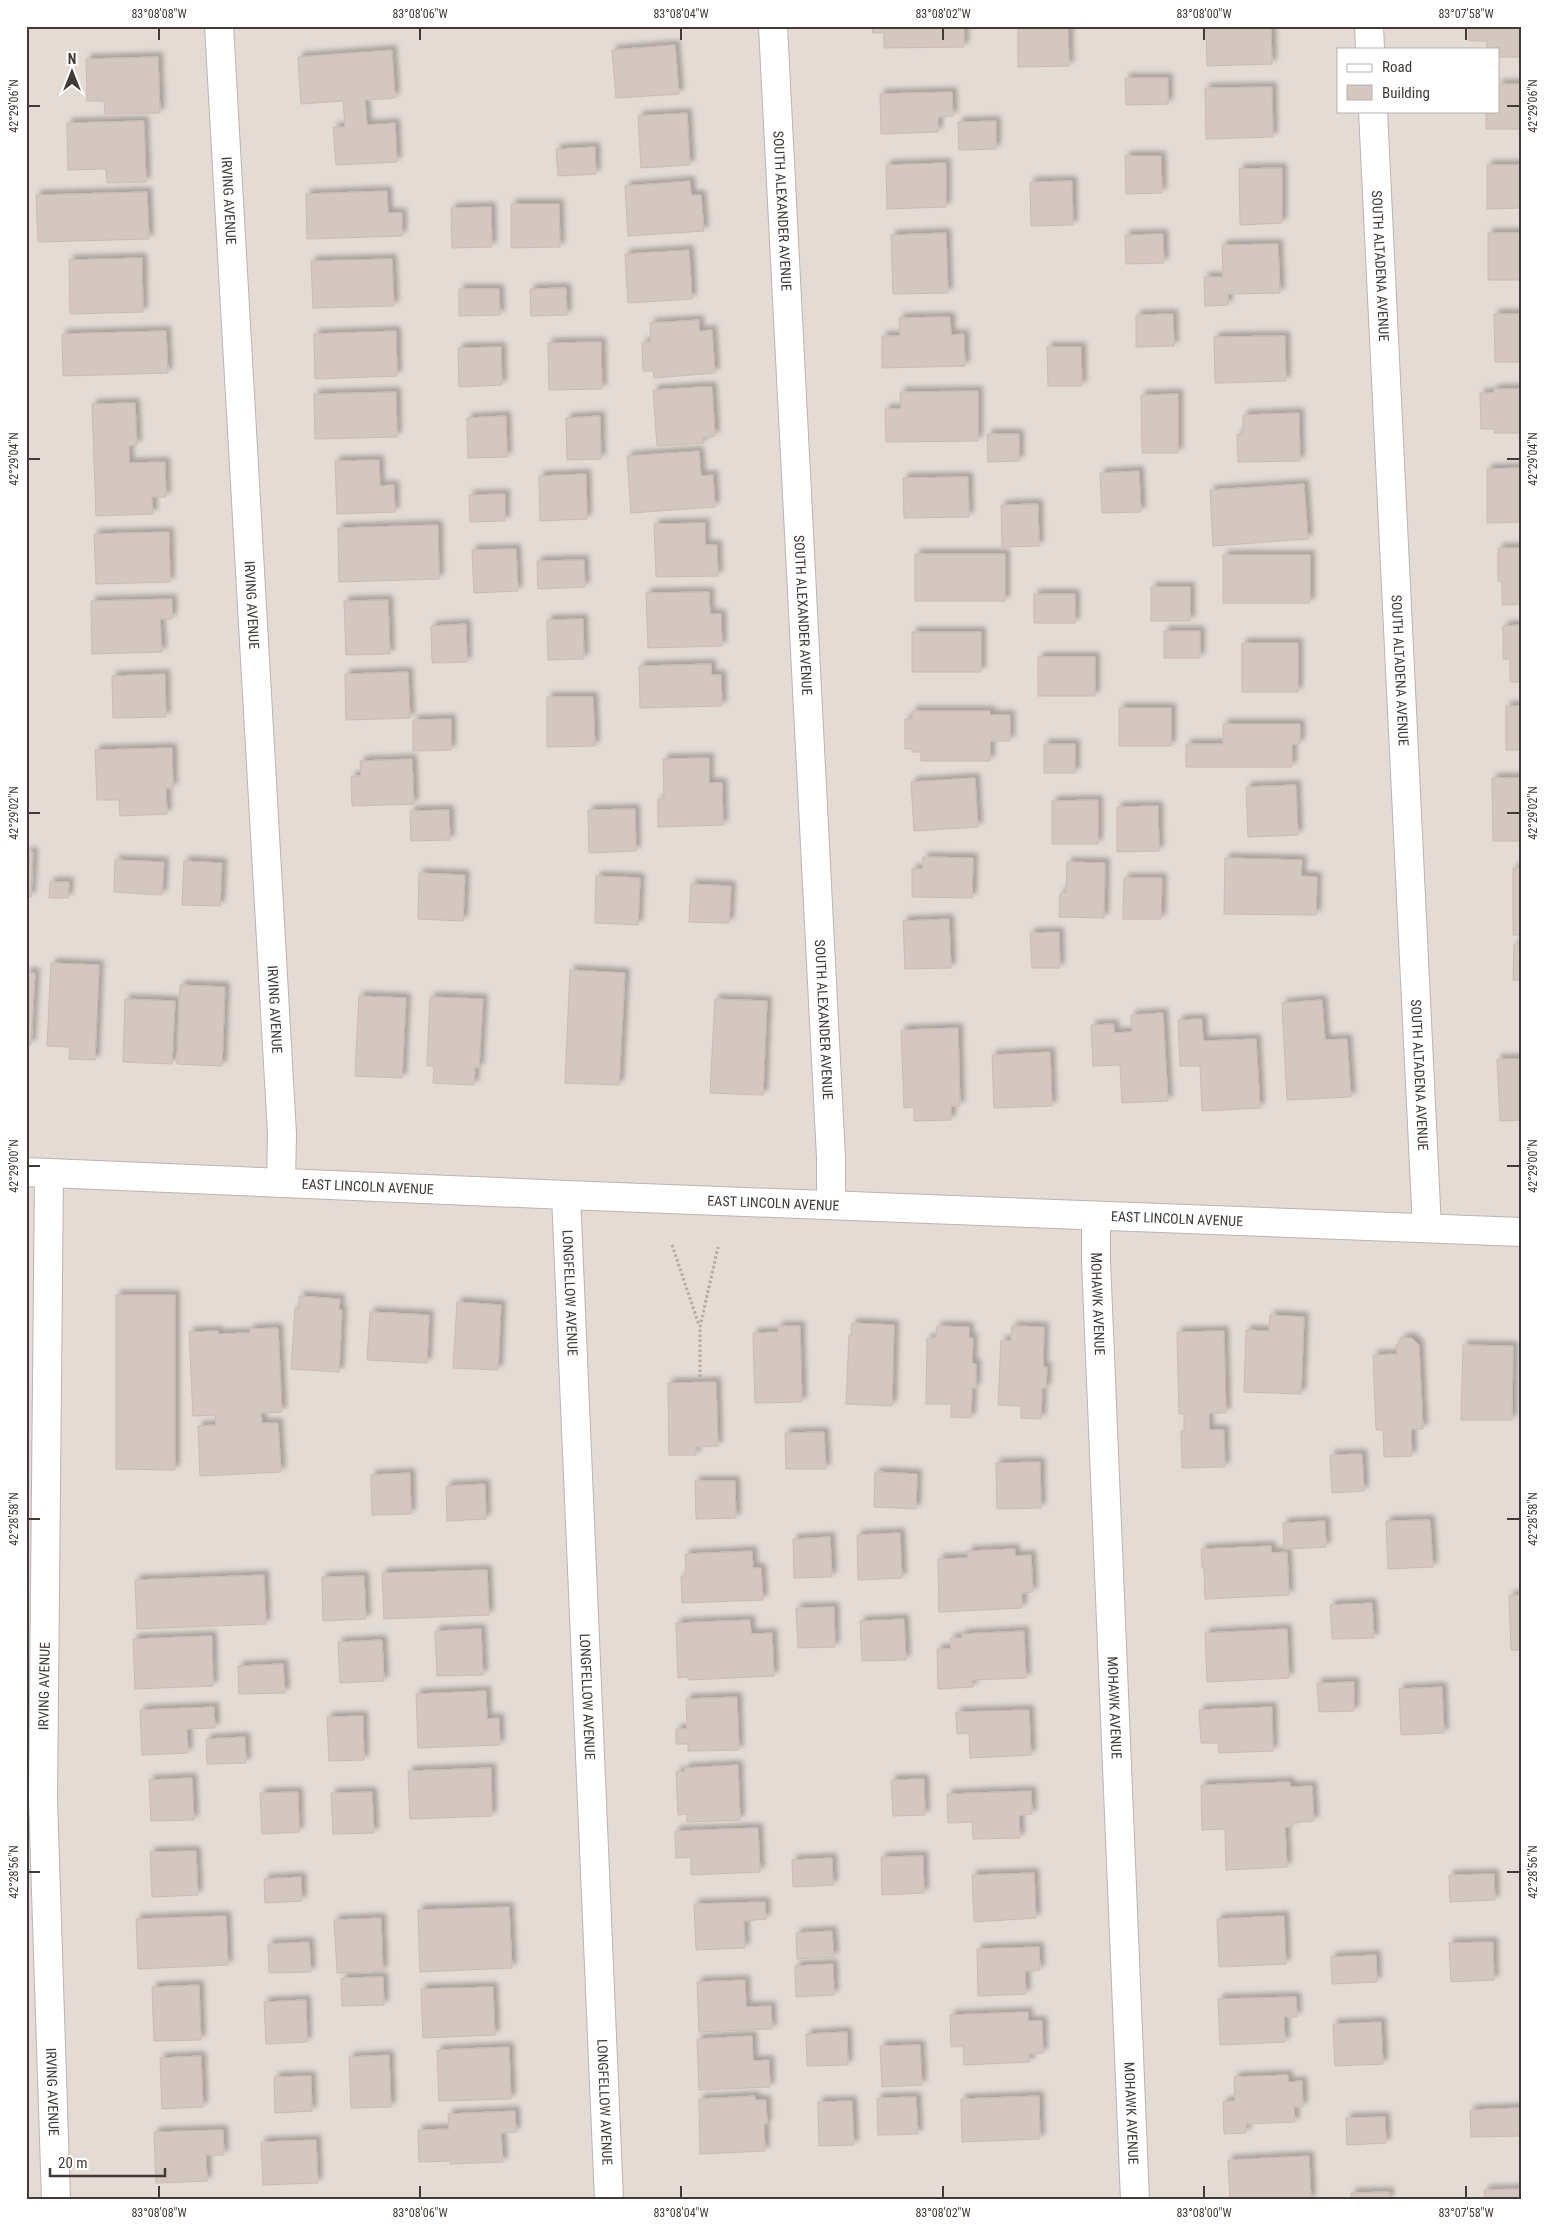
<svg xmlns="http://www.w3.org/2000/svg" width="1547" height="2226" font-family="'Roboto Condensed',sans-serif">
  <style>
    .residential { fill: #e4dbd5; fill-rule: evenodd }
    .building { fill: #d4c7c0; stroke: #cbbab1; filter: url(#shadow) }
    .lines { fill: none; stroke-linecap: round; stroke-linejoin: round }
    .minor-casing { stroke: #beb3ad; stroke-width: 30 }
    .path { stroke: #bba89d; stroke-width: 3; stroke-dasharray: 2.5 2.5; stroke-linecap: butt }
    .minor { stroke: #fff; stroke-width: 28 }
    .ticks { fill: none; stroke: #433a36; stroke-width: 2 }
    .labels { text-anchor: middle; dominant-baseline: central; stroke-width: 4; stroke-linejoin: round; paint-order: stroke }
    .street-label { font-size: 14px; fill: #433a36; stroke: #fff }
    .neatline { fill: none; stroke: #433a36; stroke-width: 2 }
    .ticks-label { font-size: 12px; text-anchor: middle; fill: #433a36 }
  </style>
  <defs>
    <filter id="shadow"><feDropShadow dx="4.5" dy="-4.5" stdDeviation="2.5" flood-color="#0004"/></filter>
  </defs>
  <rect width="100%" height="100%" fill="#f1ebe6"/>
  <path class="residential" d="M26 26H1521V2200H26ZM1338 49H1498V111H1338Z"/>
  <path class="building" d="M872 26H964V47L884 48V33H873Z
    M1018 26H1068L1069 66 1018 67Z
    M1206 26H1271L1272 64 1207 66Z
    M1469 26H1521V57H1498V49H1487V41H1469Z
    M675 45 679 94 616 98 612 50Z
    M392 50 395 98 365 100 367 125 395 123 397 162 336 165 333 127H345L343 101 301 104 298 57Z
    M158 57 160 113 105 114 104 101H87L86 59Z
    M1125 78H1168V104L1126 105Z
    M1498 84H1521V129H1486V111H1498Z
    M1272 87 1273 137 1206 139 1205 88Z
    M952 92 953 116 938 117V132L881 134 880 94Z
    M687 113 690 165 641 168 638 116Z
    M144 121 146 182 107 183 106 169 68 170 67 123Z
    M996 121V149L959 150 958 122Z
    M595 147 596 174 558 176 556 149Z
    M1125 156H1161L1162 193 1126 194Z
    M946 163V207L887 209 886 165Z
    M1487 165H1521V208L1487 209Z
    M1282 168V223L1240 225 1239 169Z
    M690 181 691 195H701L704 231 628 236 625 186Z
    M1072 181 1073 225 1031 226 1030 182Z
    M387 191 388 213H402V236L307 239 306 194Z
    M147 192 149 239 38 242 36 195Z
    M511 204H559L560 247 511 248Z
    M491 207 492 247 452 248 451 208Z
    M946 233 948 293 893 294 891 235Z
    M1488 233H1521V280H1488Z
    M1163 234 1164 263 1126 264 1125 235Z
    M1278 244 1280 293 1228 294V305L1205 306 1204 277H1223L1222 245Z
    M689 250 692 299 628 303 625 254Z
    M142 258 143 312 70 314 69 260Z
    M392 259 394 306 313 308 311 261Z
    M566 288 567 315 531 316 530 289Z
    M459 289H499L500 315 459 316Z
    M1173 314 1174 346 1136 347V315Z
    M1494 314H1521V362H1495Z
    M950 317 951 335 964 334 965 366 882 368V336H900L899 318Z
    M699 320V331L712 330 715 373 654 378 653 371H643L642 343 651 342 650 323Z
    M166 331 168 373 63 376 62 334Z
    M396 331 397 376 315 379 314 334Z
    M1285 336 1286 381 1215 383 1214 337Z
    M601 342 602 389 549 390 548 343Z
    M501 347 502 385 459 387 458 348Z
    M1047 347H1081L1082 386H1048Z
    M700 387H712L715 436 703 437 704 443 657 446 653 390Z
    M1494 389H1521V433H1494V429H1481L1480 393H1494Z
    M978 391V441L886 442 885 409H901L900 392Z
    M396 392 397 437 315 439 314 394Z
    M1178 394V453H1142L1141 395Z
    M135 403 137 445 129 446V463L165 462 166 497H152L153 514 96 516 92 404Z
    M1299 413 1300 461 1238 462 1237 434H1243V415Z
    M506 416 507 457 468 458 467 418Z
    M600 416 601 459 567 460 566 418Z
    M987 434H1019V461L988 462Z
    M699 451 701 476 713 475 715 507 631 513 627 456Z
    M379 460 380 486 394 485 395 512 337 514 335 461Z
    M1521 468V522L1487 523V469Z
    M1139 471 1141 512 1102 513 1100 473Z
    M586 474 587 519 540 521 539 476Z
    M968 477 969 517 904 518 903 478Z
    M1304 484 1308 539 1213 546 1210 490Z
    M505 494V521L470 522 469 495Z
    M1038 504 1039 546 1002 547 1001 505Z
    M705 523V545H717L718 576 656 577 654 524Z
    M438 525 439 579 339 582 338 528Z
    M169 532 170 582 96 584 94 534Z
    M1498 548H1521V604L1502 605V581H1498Z
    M516 549 518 591 474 593 472 550Z
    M915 554H1005V601H915Z
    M1223 555H1310V603H1223Z
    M584 560 585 587 538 589 537 561Z
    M1151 587H1190V621H1151Z
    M709 592 710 614H721L722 646 648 648 646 593Z
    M1034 594H1075V623H1034Z
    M172 599V619H160L162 652 92 654 91 601Z
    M388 600 390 654 346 655 344 601Z
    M583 619 584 659 548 660 547 620Z
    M466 624 467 662 432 663 431 626Z
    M1521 625V682H1510V659H1503V626Z
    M1164 631H1200V658H1164Z
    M912 632H981V672H912Z
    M1242 643H1298V692H1242Z
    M1038 657H1095V696H1038Z
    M711 664V675H721L722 706 640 708 639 666Z
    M408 672 410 718 346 720 345 674Z
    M165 674 166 717 113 718 112 676Z
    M547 697H593L595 746 547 747Z
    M1506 706H1521V750H1506Z
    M1119 708H1171V746H1119Z
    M912 711H990V715H1010V741H990V761H921V752H912V749H905V719H912Z
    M451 719V750L413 751V720Z
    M1223 724H1300V744H1292V767H1186V744H1223Z
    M1044 744H1075V773H1044Z
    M172 748 173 788H166L167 814 120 816 119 800H97L95 750Z
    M709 758V783H722L723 825 658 827V799H664L663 759Z
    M412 759 414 804 352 806 351 776H361L360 761Z
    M975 778 978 827 914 831 911 782Z
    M1492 778H1521V841H1493Z
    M1296 785 1298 835 1248 837 1246 787Z
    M1098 800V844H1052V801Z
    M1158 806 1159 851 1117 852V807Z
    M635 809 636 851 589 853 588 810Z
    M449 810 450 840 411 841 410 811Z
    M26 852H33L31 897H26Z
    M923 857 973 858 972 898 912 897V869H923Z
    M1225 858 1302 860 1301 876 1317 877 1316 915 1224 914Z
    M115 860 164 862 162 895 114 892Z
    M184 861 222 863 220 906 182 905Z
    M1067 862 1105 863 1104 918 1059 917 1060 893H1066Z
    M1513 868H1521V935H1513Z
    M419 873 465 875 463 921 418 919Z
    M596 876 640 878 638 925 595 923Z
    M1124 878H1162L1161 919H1123Z
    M50 882H69L68 898H49Z
    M691 884 731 886 729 923 689 922Z
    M949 919 951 968 905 969 903 921Z
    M1059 932 1060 968H1032L1030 933Z
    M1514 944H1521V980H1513Z
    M51 963 99 965 95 1060 69 1059 70 1047 47 1046Z
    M570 970 625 973 619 1085 565 1083Z
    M26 972 35 973 31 1045 26 1044Z
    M180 985 225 987 222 1066 177 1064Z
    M359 996 406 998 402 1078 355 1076Z
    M430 997 483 999 479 1068 475 1067 474 1085 433 1083 434 1066H427Z
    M125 999 175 1001 172 1064 123 1062Z
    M715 999 767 1001 763 1095 710 1093Z
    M1322 1000 1325 1040 1347 1039 1351 1097 1287 1100 1282 1003Z
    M1163 1013 1168 1101 1122 1103 1120 1065 1093 1066 1091 1025 1114 1024V1033L1132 1032 1131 1015Z
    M1202 1019 1203 1041 1256 1039 1260 1108 1202 1111 1200 1066H1180L1178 1020Z
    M958 1028 960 1106H951V1120L914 1121V1107L904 1108 901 1030Z
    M1050 1052 1052 1106 994 1108 992 1055Z
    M1497 1059H1521V1120L1500 1121Z
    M116 1295H175V1470L116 1469Z
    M299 1296 340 1299 339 1310H342L339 1372 291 1369 295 1308H299Z
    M457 1302 501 1305 498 1370 453 1368Z
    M370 1312 429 1315 427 1363 367 1360Z
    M1270 1315 1304 1317 1301 1394 1244 1392 1246 1330 1269 1331Z
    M852 1323 894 1325 892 1406 846 1404 849 1335 851 1336Z
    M778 1326H800L802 1402 755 1403 753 1333 778 1332Z
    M937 1326 969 1327V1338H973L972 1363 976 1364V1388H972L971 1418 951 1417V1404H926L927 1338H936Z
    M1012 1326 1044 1327 1043 1367H1047L1046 1388H1042L1041 1419 1021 1418V1406L998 1405 1001 1340 1011 1341Z
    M278 1328 282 1412 261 1413 262 1423H278L281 1472 200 1476 198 1426 216 1425 215 1415 193 1416 189 1332 218 1331V1334L250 1333V1329Z
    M1224 1331 1226 1413H1209V1430H1224L1225 1467 1182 1468 1181 1431H1184V1414H1179L1177 1332Z
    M1403 1338H1412L1419 1345 1423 1429H1411L1412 1456 1384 1457 1383 1430H1376L1373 1355 1397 1354 1396 1345Z
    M1463 1345 1513 1346 1512 1420H1461Z
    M716 1382 718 1446 696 1447V1455H669L668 1383Z
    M824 1432 826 1469H786L785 1433Z
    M1362 1454 1364 1491 1332 1493 1330 1455Z
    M1040 1462 1041 1508 997 1509 996 1463Z
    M875 1472 917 1474 916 1509 874 1507Z
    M410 1473 411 1514 372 1515 371 1475Z
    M695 1481H735L736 1518 696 1519Z
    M485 1484 486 1519 447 1521 446 1486Z
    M1430 1520 1433 1567 1388 1569 1386 1521Z
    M1325 1521 1326 1547 1284 1549 1283 1523Z
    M900 1533 902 1578 858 1580 857 1535Z
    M830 1537 832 1577 794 1578 793 1539Z
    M1271 1546V1553L1287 1552 1289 1595 1205 1599 1204 1568H1202L1201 1549Z
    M1015 1549V1556L1031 1555 1033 1592 1022 1593V1608L939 1612 938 1559 968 1558 967 1551Z
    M752 1551 753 1568H761L763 1600 682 1603 681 1576H686L685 1554Z
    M487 1570 489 1615 384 1619 382 1573Z
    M264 1575 266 1624 137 1629 135 1580Z
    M364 1576 366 1619 323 1621 322 1577Z
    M1521 1595V1650H1511L1509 1596Z
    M1372 1603 1374 1638 1332 1639 1330 1605Z
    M834 1607 835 1647 798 1648 796 1608Z
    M904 1619 906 1660 862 1661 860 1621Z
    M750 1620 751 1634 772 1633 774 1676 688 1680V1677L678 1678 676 1623Z
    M481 1629 483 1675 437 1676 435 1631Z
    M1287 1629 1289 1678 1207 1682 1205 1633Z
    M1024 1631 1026 1678 972 1680 973 1687 938 1689 937 1649H951L950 1638H962V1634Z
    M212 1636 213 1686 135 1689 133 1639Z
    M382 1640 384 1681 340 1683 338 1642Z
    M283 1664 285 1693 239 1694 238 1666Z
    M1354 1682V1711L1319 1712 1317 1683Z
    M1442 1687 1444 1733 1401 1735 1399 1689Z
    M486 1691 487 1719 499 1718 500 1745 418 1748 416 1694Z
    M737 1697 739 1750 688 1751V1744H676V1729H687L686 1699Z
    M214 1707 215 1728 187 1729 188 1753 142 1755 140 1710Z
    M1272 1707 1273 1751 1219 1753 1218 1743H1201L1199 1710Z
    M1029 1710 1031 1755 970 1758 969 1733 957 1734 956 1712Z
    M363 1716 364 1760 329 1761 327 1717Z
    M245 1737 246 1763 207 1764 206 1739Z
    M738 1765 740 1820 687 1822V1814L678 1815 676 1772H685V1768Z
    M491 1768 492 1816 410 1819 408 1771Z
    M192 1778 194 1820 151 1821 149 1780Z
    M924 1779 925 1815 893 1816 891 1780Z
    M1290 1782V1787L1312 1786 1314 1821 1291 1823V1827H1285L1287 1867 1226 1870 1225 1829 1202 1830 1201 1785Z
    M1031 1791 1032 1814 1019 1815 1020 1838 973 1839 972 1822 948 1823 947 1794Z
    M298 1792 299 1832 262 1834 260 1793Z
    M372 1792 374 1833 333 1834 331 1793Z
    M758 1828 760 1872 691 1875V1857L676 1858 675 1831Z
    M196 1851 198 1895 152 1897 150 1852Z
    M923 1856 924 1893 882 1895 881 1857Z
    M832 1858 833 1885 793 1887 792 1860Z
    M1034 1873 1036 1918 974 1922 972 1875Z
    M1494 1874 1495 1900 1450 1902 1449 1875Z
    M301 1877 302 1901 265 1903 264 1879Z
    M765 1902 766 1919 744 1921 745 1948 696 1950 694 1904Z
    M509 1907 512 1968 420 1972 418 1910Z
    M226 1916 228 1965 138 1969 136 1919Z
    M1284 1916 1286 1964 1219 1967 1217 1919Z
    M381 1918 383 1971 337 1973 334 1920Z
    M832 1931 834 1957 797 1959 796 1933Z
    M309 1942 311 1972 269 1973 268 1944Z
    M1493 1942 1494 1980 1451 1982 1449 1943Z
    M1039 1947 1040 1970 1025 1971 1026 1994 978 1996 977 1949Z
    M1376 1955 1377 1982 1332 1984 1331 1957Z
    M833 1964 834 1995 796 1997 795 1966Z
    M383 1977 384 2005 342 2006 341 1978Z
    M745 1980 746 2007 771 2006 772 2029 699 2032 697 1982Z
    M199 1985 201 2040 154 2041 152 1987Z
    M493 1987 495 2035 423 2038 421 1989Z
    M1296 1997 1297 2017H1284L1285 2042 1220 2045 1218 1999Z
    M306 2000 307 2042 266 2044 264 2002Z
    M1028 2012V2021H1042L1043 2053 1029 2054 1030 2062 964 2065 963 2046 951 2047 950 2015Z
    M1381 2022 1383 2064 1335 2066 1333 2024Z
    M847 2032 848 2065 807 2066 806 2034Z
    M752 2036 753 2061 769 2060 770 2087 699 2090 697 2039Z
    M920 2045 922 2085 882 2087 880 2046Z
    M509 2047 511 2099 439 2101 437 2050Z
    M389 2055 391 2107 351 2108 349 2057Z
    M201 2056 203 2107 162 2109 160 2058Z
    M1288 2075V2082L1302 2081 1303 2107H1294L1295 2122 1246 2124V2133L1224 2134 1223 2102 1235 2101 1234 2077Z
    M311 2076 312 2111 275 2113 274 2077Z
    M755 2096V2100H766L767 2124H764L765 2151 700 2154 699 2099Z
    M1039 2096 1040 2139 962 2142 961 2099Z
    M916 2097 918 2134 878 2135 877 2098Z
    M852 2101 854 2145 819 2146 818 2102Z
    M1521 2108V2136L1471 2137 1470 2110Z
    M515 2111 516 2132 501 2133 503 2162 450 2164V2161L419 2162 418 2130 449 2129 448 2114Z
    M1385 2117 1386 2143 1347 2145 1346 2118Z
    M223 2130 224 2155H206L207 2181 156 2183 154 2132Z
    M316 2140 318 2183 263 2185 261 2142Z
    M1309 2156 1311 2200H1230L1228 2160Z
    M1521 2189V2200H1485L1484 2190Z
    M1389 2192V2200H1351V2193Z"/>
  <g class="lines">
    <defs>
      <g id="minor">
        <path id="s1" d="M219 26 282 1134 281 1183"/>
        <path id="s2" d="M773 26 831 1158V1205"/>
        <path d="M1369 26 1370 49"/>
        <path id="s3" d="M1373 111 1427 1228"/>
        <path id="s4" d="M26 1172 566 1195 1521 1232"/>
        <path id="s5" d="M49 1173 43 1799 56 2200"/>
        <path id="s6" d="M566 1195 609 2200"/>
        <path id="s7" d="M1096 1216V1260L1135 2200"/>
      </g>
    </defs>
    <use href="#minor" class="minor-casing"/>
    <path class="path" d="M672 1245 699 1325
      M700 1382V1327L718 1247"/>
    <use href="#minor" class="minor"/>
  </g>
  <path class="ticks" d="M159 28V40M420 28V40M681 28V40M943 28V40M1204 28V40M1466 28V40M28 106H40M1507 106H1520M28 459H40M1507 459H1520M28 813H40M1507 813H1520M28 1166H40M1507 1166H1520M28 1519H40M1507 1519H1520M28 1872H40M1507 1872H1520M159 2186V2198M420 2186V2198M681 2186V2198M943 2186V2198M1204 2186V2198M1466 2186V2198"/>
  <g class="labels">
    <g class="street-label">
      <text stroke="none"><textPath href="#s1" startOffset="175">IRVING AVENUE</textPath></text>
      <text stroke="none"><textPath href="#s2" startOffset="185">SOUTH ALEXANDER AVENUE</textPath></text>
      <text stroke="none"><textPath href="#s3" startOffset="155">SOUTH ALTADENA AVENUE</textPath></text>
      <text stroke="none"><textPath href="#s1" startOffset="580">IRVING AVENUE</textPath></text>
      <text stroke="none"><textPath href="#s2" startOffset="590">SOUTH ALEXANDER AVENUE</textPath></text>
      <text stroke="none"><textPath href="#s3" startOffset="560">SOUTH ALTADENA AVENUE</textPath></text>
      <text stroke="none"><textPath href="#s1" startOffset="985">IRVING AVENUE</textPath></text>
      <text stroke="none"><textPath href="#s2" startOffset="995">SOUTH ALEXANDER AVENUE</textPath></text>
      <text stroke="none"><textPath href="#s3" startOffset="965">SOUTH ALTADENA AVENUE</textPath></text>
      <text stroke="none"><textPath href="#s4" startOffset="342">EAST LINCOLN AVENUE</textPath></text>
      <text stroke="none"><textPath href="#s4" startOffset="748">EAST LINCOLN AVENUE</textPath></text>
      <text stroke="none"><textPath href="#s4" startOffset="1152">EAST LINCOLN AVENUE</textPath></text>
      <text stroke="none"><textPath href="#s6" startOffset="98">LONGFELLOW AVENUE</textPath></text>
      <text stroke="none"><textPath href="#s7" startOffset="88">MOHAWK AVENUE</textPath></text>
      <text transform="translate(44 1686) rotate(-89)">IRVING AVENUE</text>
      <text stroke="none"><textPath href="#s6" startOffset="502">LONGFELLOW AVENUE</textPath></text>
      <text stroke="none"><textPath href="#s7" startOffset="492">MOHAWK AVENUE</textPath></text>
      <text stroke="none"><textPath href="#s5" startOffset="919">IRVING AVENUE</textPath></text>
      <text stroke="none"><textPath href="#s6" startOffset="908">LONGFELLOW AVENUE</textPath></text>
      <text stroke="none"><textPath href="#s7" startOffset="898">MOHAWK AVENUE</textPath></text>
    </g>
  </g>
  <rect width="1547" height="2226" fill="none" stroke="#ffffff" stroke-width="55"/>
  <rect x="1337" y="48" width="162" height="65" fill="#ffffff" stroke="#b4b0af"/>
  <rect x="1347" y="64" width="25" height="8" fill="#ffffff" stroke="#b4b0af"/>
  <text x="1382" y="72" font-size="15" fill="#433a36">Road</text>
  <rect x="1347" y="85" width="25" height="15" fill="#d4c7c0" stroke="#b4b0af"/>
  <text x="1382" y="98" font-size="15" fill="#433a36">Building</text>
  <g transform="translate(72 72)" stroke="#ffffff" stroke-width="4" paint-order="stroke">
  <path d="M0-4L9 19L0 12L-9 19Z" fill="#433a36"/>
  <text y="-8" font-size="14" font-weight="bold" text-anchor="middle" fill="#433a36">N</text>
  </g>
  <path d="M50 2168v8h115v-8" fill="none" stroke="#433a36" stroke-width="2.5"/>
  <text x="58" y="2168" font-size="15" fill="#433a36" stroke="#ffffff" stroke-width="4" paint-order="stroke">20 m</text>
  <rect x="28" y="28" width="1492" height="2170" class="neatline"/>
  <g class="ticks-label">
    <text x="159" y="18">83°08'08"W</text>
    <text x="420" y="18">83°08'06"W</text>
    <text x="681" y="18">83°08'04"W</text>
    <text x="943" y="18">83°08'02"W</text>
    <text x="1204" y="18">83°08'00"W</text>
    <text x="1466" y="18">83°07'58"W</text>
    <text transform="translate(14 106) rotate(-90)" y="4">42°29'06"N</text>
    <text transform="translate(1533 106) rotate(-90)" y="4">42°29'06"N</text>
    <text transform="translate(14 459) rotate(-90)" y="4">42°29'04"N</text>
    <text transform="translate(1533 459) rotate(-90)" y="4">42°29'04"N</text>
    <text transform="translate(14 813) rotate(-90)" y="4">42°29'02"N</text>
    <text transform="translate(1533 813) rotate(-90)" y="4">42°29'02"N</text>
    <text transform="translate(14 1166) rotate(-90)" y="4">42°29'00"N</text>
    <text transform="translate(1533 1166) rotate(-90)" y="4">42°29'00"N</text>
    <text transform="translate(14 1519) rotate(-90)" y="4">42°28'58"N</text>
    <text transform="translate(1533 1519) rotate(-90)" y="4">42°28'58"N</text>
    <text transform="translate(14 1872) rotate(-90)" y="4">42°28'56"N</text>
    <text transform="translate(1533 1872) rotate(-90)" y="4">42°28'56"N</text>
    <text x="159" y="2217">83°08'08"W</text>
    <text x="420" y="2217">83°08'06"W</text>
    <text x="681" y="2217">83°08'04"W</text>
    <text x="943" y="2217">83°08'02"W</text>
    <text x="1204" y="2217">83°08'00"W</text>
    <text x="1466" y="2217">83°07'58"W</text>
  </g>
</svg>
